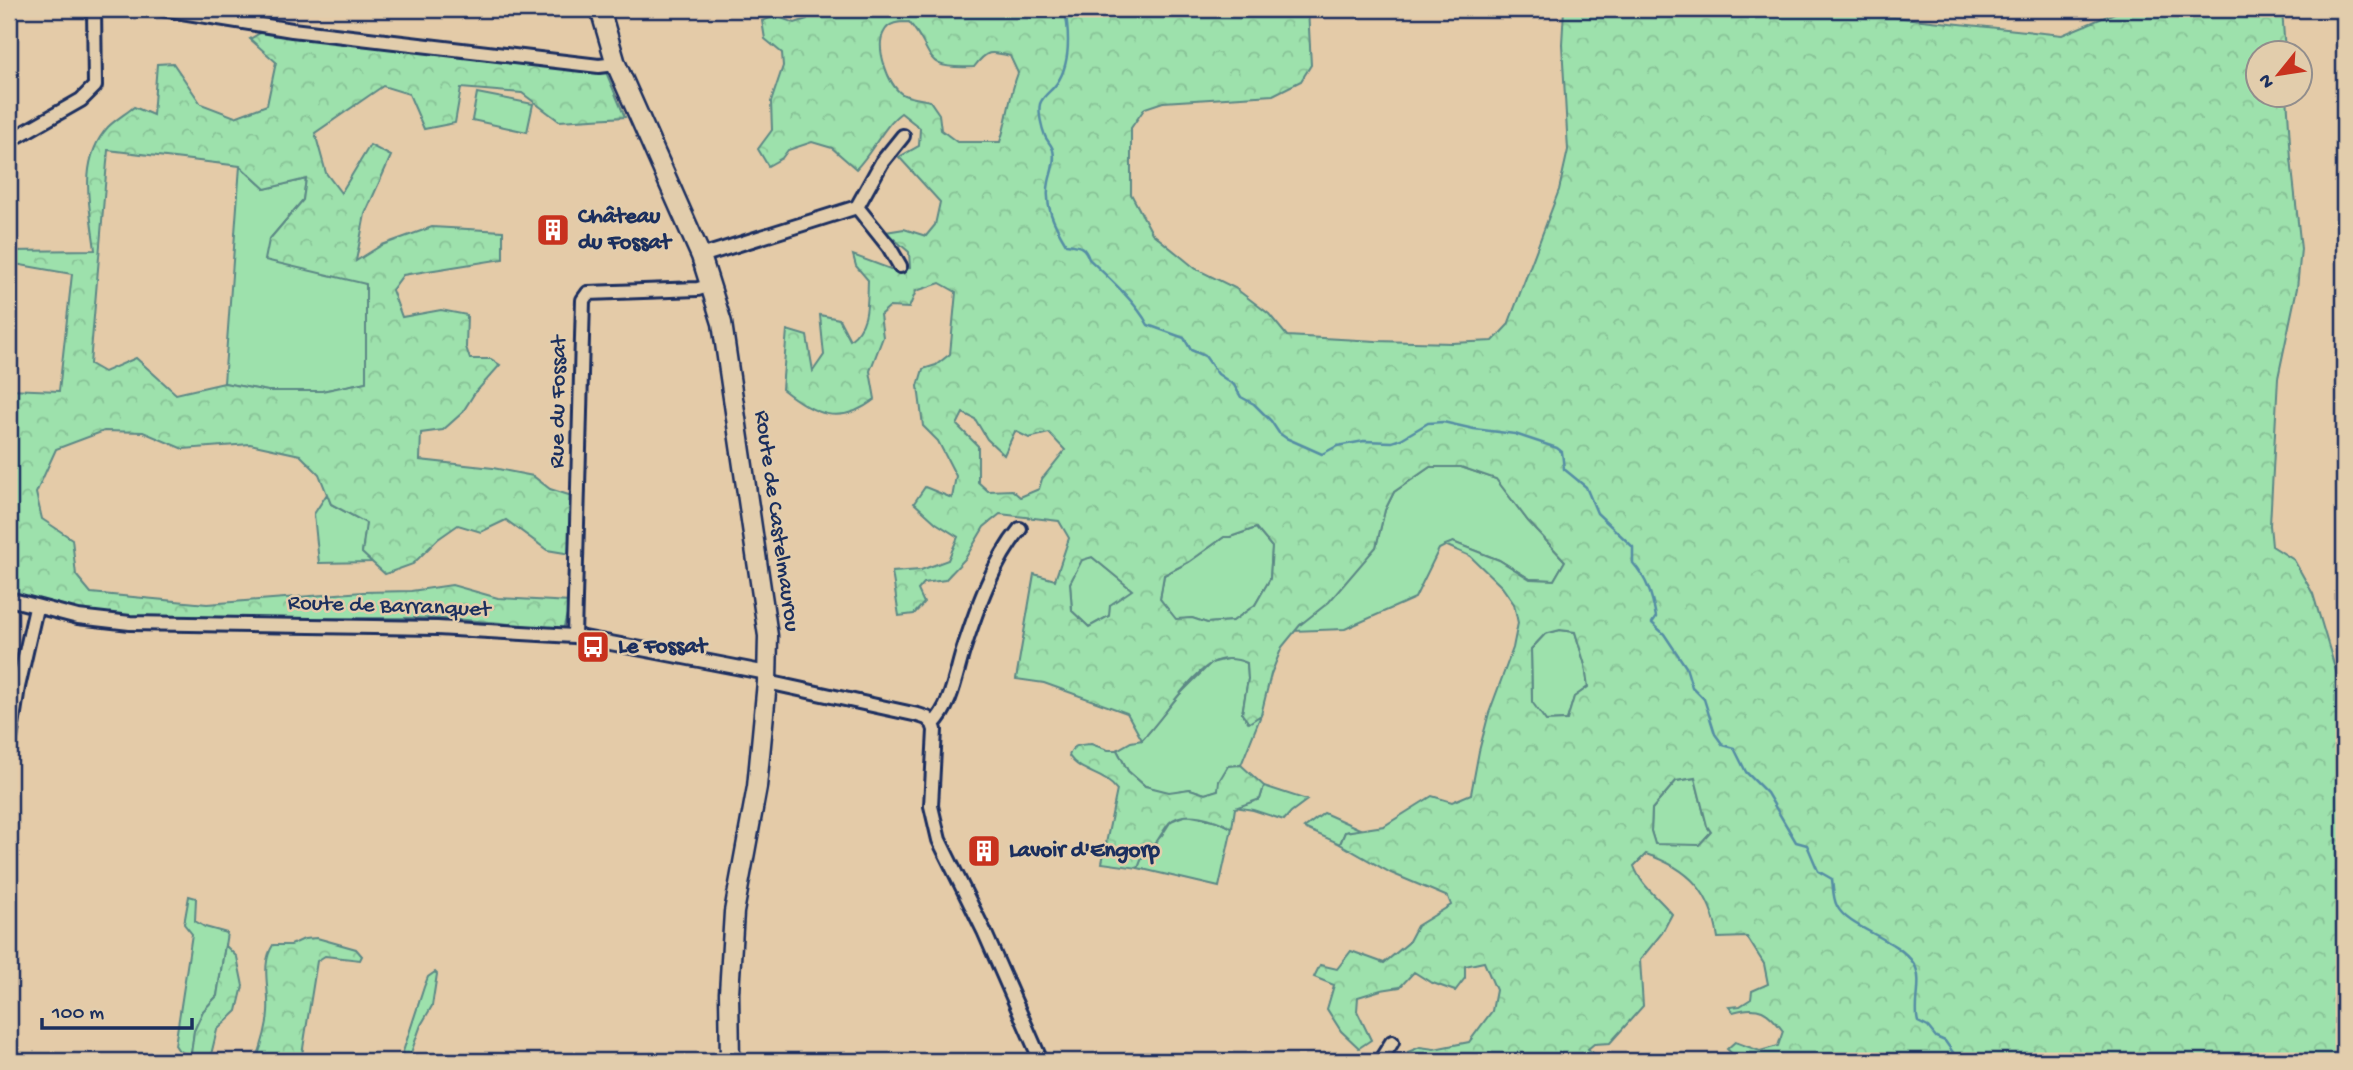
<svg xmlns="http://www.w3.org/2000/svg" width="2353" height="1070" font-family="'Gochi Hand',sans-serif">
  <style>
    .grass { fill: #9de1ac; stroke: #5c8885; stroke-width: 2 }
    .forest { fill: url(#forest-crowns); stroke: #5c8885; stroke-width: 2; fill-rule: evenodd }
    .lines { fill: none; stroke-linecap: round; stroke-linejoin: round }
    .stream { stroke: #558ea4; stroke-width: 2.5 }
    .street-casing { stroke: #1b2f5e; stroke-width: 18 }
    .secondary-casing { stroke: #1b2f5e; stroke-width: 23 }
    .street { stroke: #e2cdac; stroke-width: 12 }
    .secondary { stroke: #e2cdac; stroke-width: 18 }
    .labels { text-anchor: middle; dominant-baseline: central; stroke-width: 5; stroke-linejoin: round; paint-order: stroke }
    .poi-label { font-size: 23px; font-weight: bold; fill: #1b2f5e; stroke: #e2cdac; text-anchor: start }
    .street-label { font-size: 23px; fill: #1b2f5e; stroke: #e2cdac }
  </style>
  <defs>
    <pattern id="forest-crowns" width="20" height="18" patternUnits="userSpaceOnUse" patternTransform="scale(1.75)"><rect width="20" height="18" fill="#9de1ac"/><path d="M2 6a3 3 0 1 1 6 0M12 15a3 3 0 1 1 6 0" fill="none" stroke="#87c196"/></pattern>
  </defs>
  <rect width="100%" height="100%" fill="#e4cba8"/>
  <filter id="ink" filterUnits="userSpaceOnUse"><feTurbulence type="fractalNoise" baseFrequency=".0143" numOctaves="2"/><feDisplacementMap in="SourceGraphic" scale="14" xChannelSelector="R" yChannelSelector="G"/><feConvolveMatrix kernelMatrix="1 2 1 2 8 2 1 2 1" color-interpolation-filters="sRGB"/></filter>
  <g filter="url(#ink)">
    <path class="grass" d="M477 93 533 104 527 132 472 120Z
      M240 166 265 189 306 179 303 200 269 240 366 284V382L322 391H267L224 383Z
      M1430 467H1461L1496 479 1528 521 1565 561 1554 580 1530 579 1499 560 1453 542 1439 549 1415 598 1345 629 1294 631 1376 547 1385 510 1394 492Z
      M327 494 331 504 367 523 362 552 372 562 319 563 314 514Z
      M1256 528 1272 547 1270 579 1255 605 1233 621 1207 623 1192 618 1176 620 1160 599 1164 575 1189 562 1224 537H1230Z
      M1092 557 1133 590 1109 616 1089 627 1072 611 1070 583 1081 560Z
      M1560 630 1575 632 1585 665 1588 687 1574 697 1567 720 1546 721 1532 703 1531 649 1545 634Z
      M1235 657 1247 663 1248 679 1242 714 1249 722 1261 715 1241 765 1228 766 1218 790 1205 794 1190 789 1169 793 1145 786 1128 771 1117 750 1131 742 1142 740 1179 695 1211 663Z
      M1695 778 1707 826 1711 832 1699 845H1655L1651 831 1652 809 1676 781Z
      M1264 786 1307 800 1291 812 1284 820 1253 810 1235 807 1260 799Z
      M1324 813 1362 830 1345 832 1340 844 1304 828Z
      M1186 815 1218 821 1232 828 1219 887 1138 868 1143 854 1162 835 1171 821Z
      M189 896 196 898 195 921 205 927 227 933 217 996 203 1011 194 1031 191 1056 179 1051 175 1045 192 934 184 924Z
      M435 972 437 974 432 1006 421 1025 408 1061H400L424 987 428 977Z"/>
    <path class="forest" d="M807 9H1308L1311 65 1301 81 1273 95 1163 102 1145 108 1131 128V194L1152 233 1196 269 1235 288 1269 314 1287 336 1376 341 1452 343 1493 341 1508 325 1559 190 1568 150 1562 44 1564 9H1818L2062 35 2124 9H2282L2285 52H2258V94L2287 95 2291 159 2301 249 2297 288 2278 378 2270 525 2272 546 2294 560 2313 594 2344 698V1061H1740L1727 1049 1735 1042 1760 1051 1778 1046 1783 1031C1768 1011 1759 1004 1733 1012L1729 1007 1740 1006 1751 999 1752 991 1768 984 1764 964 1747 937 1718 938C1711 892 1690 869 1646 854L1634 866C1641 886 1658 897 1672 914L1662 933 1640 960 1643 1006 1610 1043 1594 1044 1588 1049 1603 1061H1408V1052L1420 1047 1434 1049 1469 1042 1492 1011 1496 990 1484 962 1465 966V978L1455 991 1430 982 1414 972 1400 987 1381 990 1358 997 1357 1011 1371 1040 1359 1048 1341 1031 1327 1009 1334 985 1314 977 1320 965 1337 969 1351 951 1384 963 1408 943 1417 926 1451 905 1448 897 1391 873 1340 844 1345 832 1384 826 1432 796 1452 802 1471 794 1479 751 1489 713 1513 648 1518 623 1514 604 1502 587 1470 556 1445 545 1453 542 1499 560 1530 579 1554 580 1565 561 1528 521 1496 479 1461 467H1430L1394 492 1385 510 1376 547 1329 602 1300 625 1282 647 1271 674 1261 715 1249 723 1242 714 1248 679 1247 663C1236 658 1221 657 1210 664 1186 680 1163 718 1142 740L1127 713 1044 683 1016 679 1034 574 1055 580 1069 538 1059 521 1000 514 984 527 965 559 945 580 924 583 918 590 924 603 914 614 899 616 892 572 921 570 948 560 958 537 936 523 914 503 925 487 952 498 956 476 938 441 923 426 918 386 923 369 936 365 950 354 956 292 940 283 916 291 909 308 889 307 880 315 883 337 870 371 875 399C840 427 813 414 782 389L787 330 807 336 813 371 824 355 820 315 839 319 850 340C870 325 867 303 868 280L856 266 853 255 893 270 910 268 909 252 886 232 904 229 926 236 935 225 940 202 899 157 919 146 920 128 901 113C883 126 873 152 856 169L832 148 812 142 788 150 782 158 768 166 758 149 772 130 771 102 783 66 782 53 765 39 762 21 775 16 795 23 807 19ZM909 22C937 55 920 70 974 67 987 50 990 51 1010 56L1018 73C1009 96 1008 119 1000 142H957L941 130 939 114 930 101C922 99 910 98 902 94 888 85 875 47 884 32 889 22 899 22 909 22ZM963 413 975 419 987 439 1004 455 1015 431 1029 438 1049 433 1065 450 1042 479 1039 489 1020 497 1012 490 988 491 978 482V446L957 425ZM1256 528 1272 547 1270 579 1255 605 1233 621 1207 623 1192 618 1176 619 1160 599 1164 575 1189 562 1224 537H1230ZM1092 557 1132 590 1110 605 1109 616 1089 627 1072 611 1070 583 1082 560ZM1560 630 1575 632 1585 665 1588 687 1574 697 1567 720 1546 721 1532 702 1531 649 1545 634ZM1695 778 1707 826 1711 832 1699 845 1655 844 1651 831 1652 809 1676 781Z
      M262 32 606 72 625 117 559 121 522 93 461 88 455 123 424 129 409 94 383 86 315 133 326 173 341 193 370 145 391 156 365 214 356 261 382 245 432 227 503 231V259L403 275 392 290 402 317 441 310 467 315 466 347 470 359H491L500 365 474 394 462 413 443 430 421 433 420 460 493 468 533 476 550 489 572 496 571 554 547 550 506 520 481 532 458 525 438 539 413 564 385 574 362 553 366 523 331 504 319 474 300 455 250 444 183 449 143 432 104 431 56 449 36 493 42 519 72 539 76 575 91 593 207 604 363 592 411 591 452 585 498 598 570 602 563 630C512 624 461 618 410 618 323 617 236 622 150 618 103 615 53 612 9 596V389L59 391 72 274 15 264 9 265V251L95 250C90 208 77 161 108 127 115 120 125 114 134 107L153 115 157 64 173 63 201 104 235 117 267 105 276 62 250 39ZM108 150 240 166 265 189 306 179 303 200 269 240 265 260 366 284V382L322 391H268L224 383 176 394 136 358 104 372 90 364Z
      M1091 744 1108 750H1117L1128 771 1145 786 1169 792 1190 789 1205 794 1218 790 1219 781 1228 766 1241 765 1264 786 1260 799 1235 808 1232 828C1217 820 1184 807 1169 823 1165 828 1161 835 1157 841 1148 850 1142 855 1138 868L1102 863 1117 790C1105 773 1080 773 1069 756 1072 744 1081 745 1091 744Z
      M317 938 356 949 362 956 360 960 325 956 317 961 301 1061H256C262 1045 267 1029 268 1012 270 989 260 965 273 945H291L304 939Z
      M225 945 237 957 243 986 237 1011 217 1030 210 1059 213 1061H190L194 1031 203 1011 217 996Z"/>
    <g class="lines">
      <path class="stream" d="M1065 9C1069 32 1071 63 1057 83 1052 91 1043 95 1040 104 1038 113 1042 128 1045 136 1047 141 1052 145 1053 150 1056 161 1051 172 1049 182 1044 206 1054 224 1066 244 1079 246 1084 245 1089 259 1108 277 1136 302 1148 325L1184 338 1191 350 1205 356 1218 374 1234 385 1241 397 1254 404 1271 421 1279 433 1286 438 1322 454 1337 446 1364 441 1392 442 1401 439 1428 423 1443 422 1474 429 1515 434 1557 448 1562 452 1564 469 1586 487 1597 513 1633 547V563C1647 579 1652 595 1656 617L1652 623 1664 634 1686 667 1692 687 1704 699 1715 734 1723 745 1734 748 1746 772 1767 793 1796 842 1807 845 1818 871 1832 879C1833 887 1833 899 1837 906 1848 929 1898 938 1914 964 1924 980 1913 1004 1918 1022L1928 1027 1936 1037 1945 1041 1959 1061"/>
      <defs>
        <path id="street" d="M163 9 292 30 599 66 616 64
          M9 141 81 100 95 86 94 9
          M857 207 889 247 900 266
          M701 256 857 207 882 162 903 136
          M9 599 78 617 130 623 437 628 574 636 767 673
          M574 636 583 300 588 293 698 289 711 285
          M767 682 918 715 927 718 933 724 935 730 931 806 939 840 984 931 1041 1061
          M933 724C952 706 956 672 964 648 977 608 993 562 1020 529
          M9 746 18 687 36 608
          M1380 1061 1392 1042"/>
        <path id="secondary" d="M600 9 616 64 701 256 722 323 768 636 767 682 757 787 734 912 729 993 730 1061"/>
      </defs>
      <use href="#street" class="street-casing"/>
      <use href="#secondary" class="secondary-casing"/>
      <use href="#street" class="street"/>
      <use href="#secondary" class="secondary"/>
    </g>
  </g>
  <defs>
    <symbol id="building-square" viewBox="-11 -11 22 22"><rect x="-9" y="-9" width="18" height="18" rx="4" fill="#c8321e" stroke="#e2cdac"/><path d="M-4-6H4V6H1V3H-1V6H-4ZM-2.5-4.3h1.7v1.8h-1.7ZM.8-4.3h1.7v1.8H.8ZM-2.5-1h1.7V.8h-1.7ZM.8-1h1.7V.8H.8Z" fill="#fff"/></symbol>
    <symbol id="bus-square" viewBox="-11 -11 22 22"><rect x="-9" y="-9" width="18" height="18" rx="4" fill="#c8321e" stroke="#e2cdac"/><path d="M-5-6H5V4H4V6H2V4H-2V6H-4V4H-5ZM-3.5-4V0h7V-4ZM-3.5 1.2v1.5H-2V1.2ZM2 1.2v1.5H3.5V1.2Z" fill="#fff"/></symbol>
  </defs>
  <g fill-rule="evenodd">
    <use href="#building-square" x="534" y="211" width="38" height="38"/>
    <use href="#bus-square" x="574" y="628" width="38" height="38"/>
    <use href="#building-square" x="965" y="832" width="38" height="38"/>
  </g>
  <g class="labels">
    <g class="poi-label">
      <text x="578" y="217">Château<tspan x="578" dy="26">du Fossat</tspan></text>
      <text x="618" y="647">Le Fossat</text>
      <text x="1009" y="851">Lavoir d'Engorp</text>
    </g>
    <g class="street-label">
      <text transform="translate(559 402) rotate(-89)">Rue du Fossat</text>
      <text transform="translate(776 521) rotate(82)">Route de Castelmaurou</text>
      <text transform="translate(389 607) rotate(2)">Route de Barranquet</text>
    </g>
  </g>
  <rect width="2353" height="1070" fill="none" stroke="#e2cdac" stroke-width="35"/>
  <rect x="18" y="18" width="2318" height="1035" fill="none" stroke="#1b2f5e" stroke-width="2.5" filter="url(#ink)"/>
  <g transform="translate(2279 74) rotate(240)"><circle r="33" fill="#e2cdac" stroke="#928e8d" stroke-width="2"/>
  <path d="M0-5L12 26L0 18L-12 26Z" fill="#c8321e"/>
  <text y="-10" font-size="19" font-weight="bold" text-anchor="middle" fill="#1b2f5e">N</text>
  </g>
  <path d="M42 1018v10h150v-10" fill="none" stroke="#1b2f5e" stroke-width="3.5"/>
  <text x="52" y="1018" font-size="21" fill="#1b2f5e" stroke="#e2cdac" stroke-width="5" paint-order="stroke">100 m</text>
</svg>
